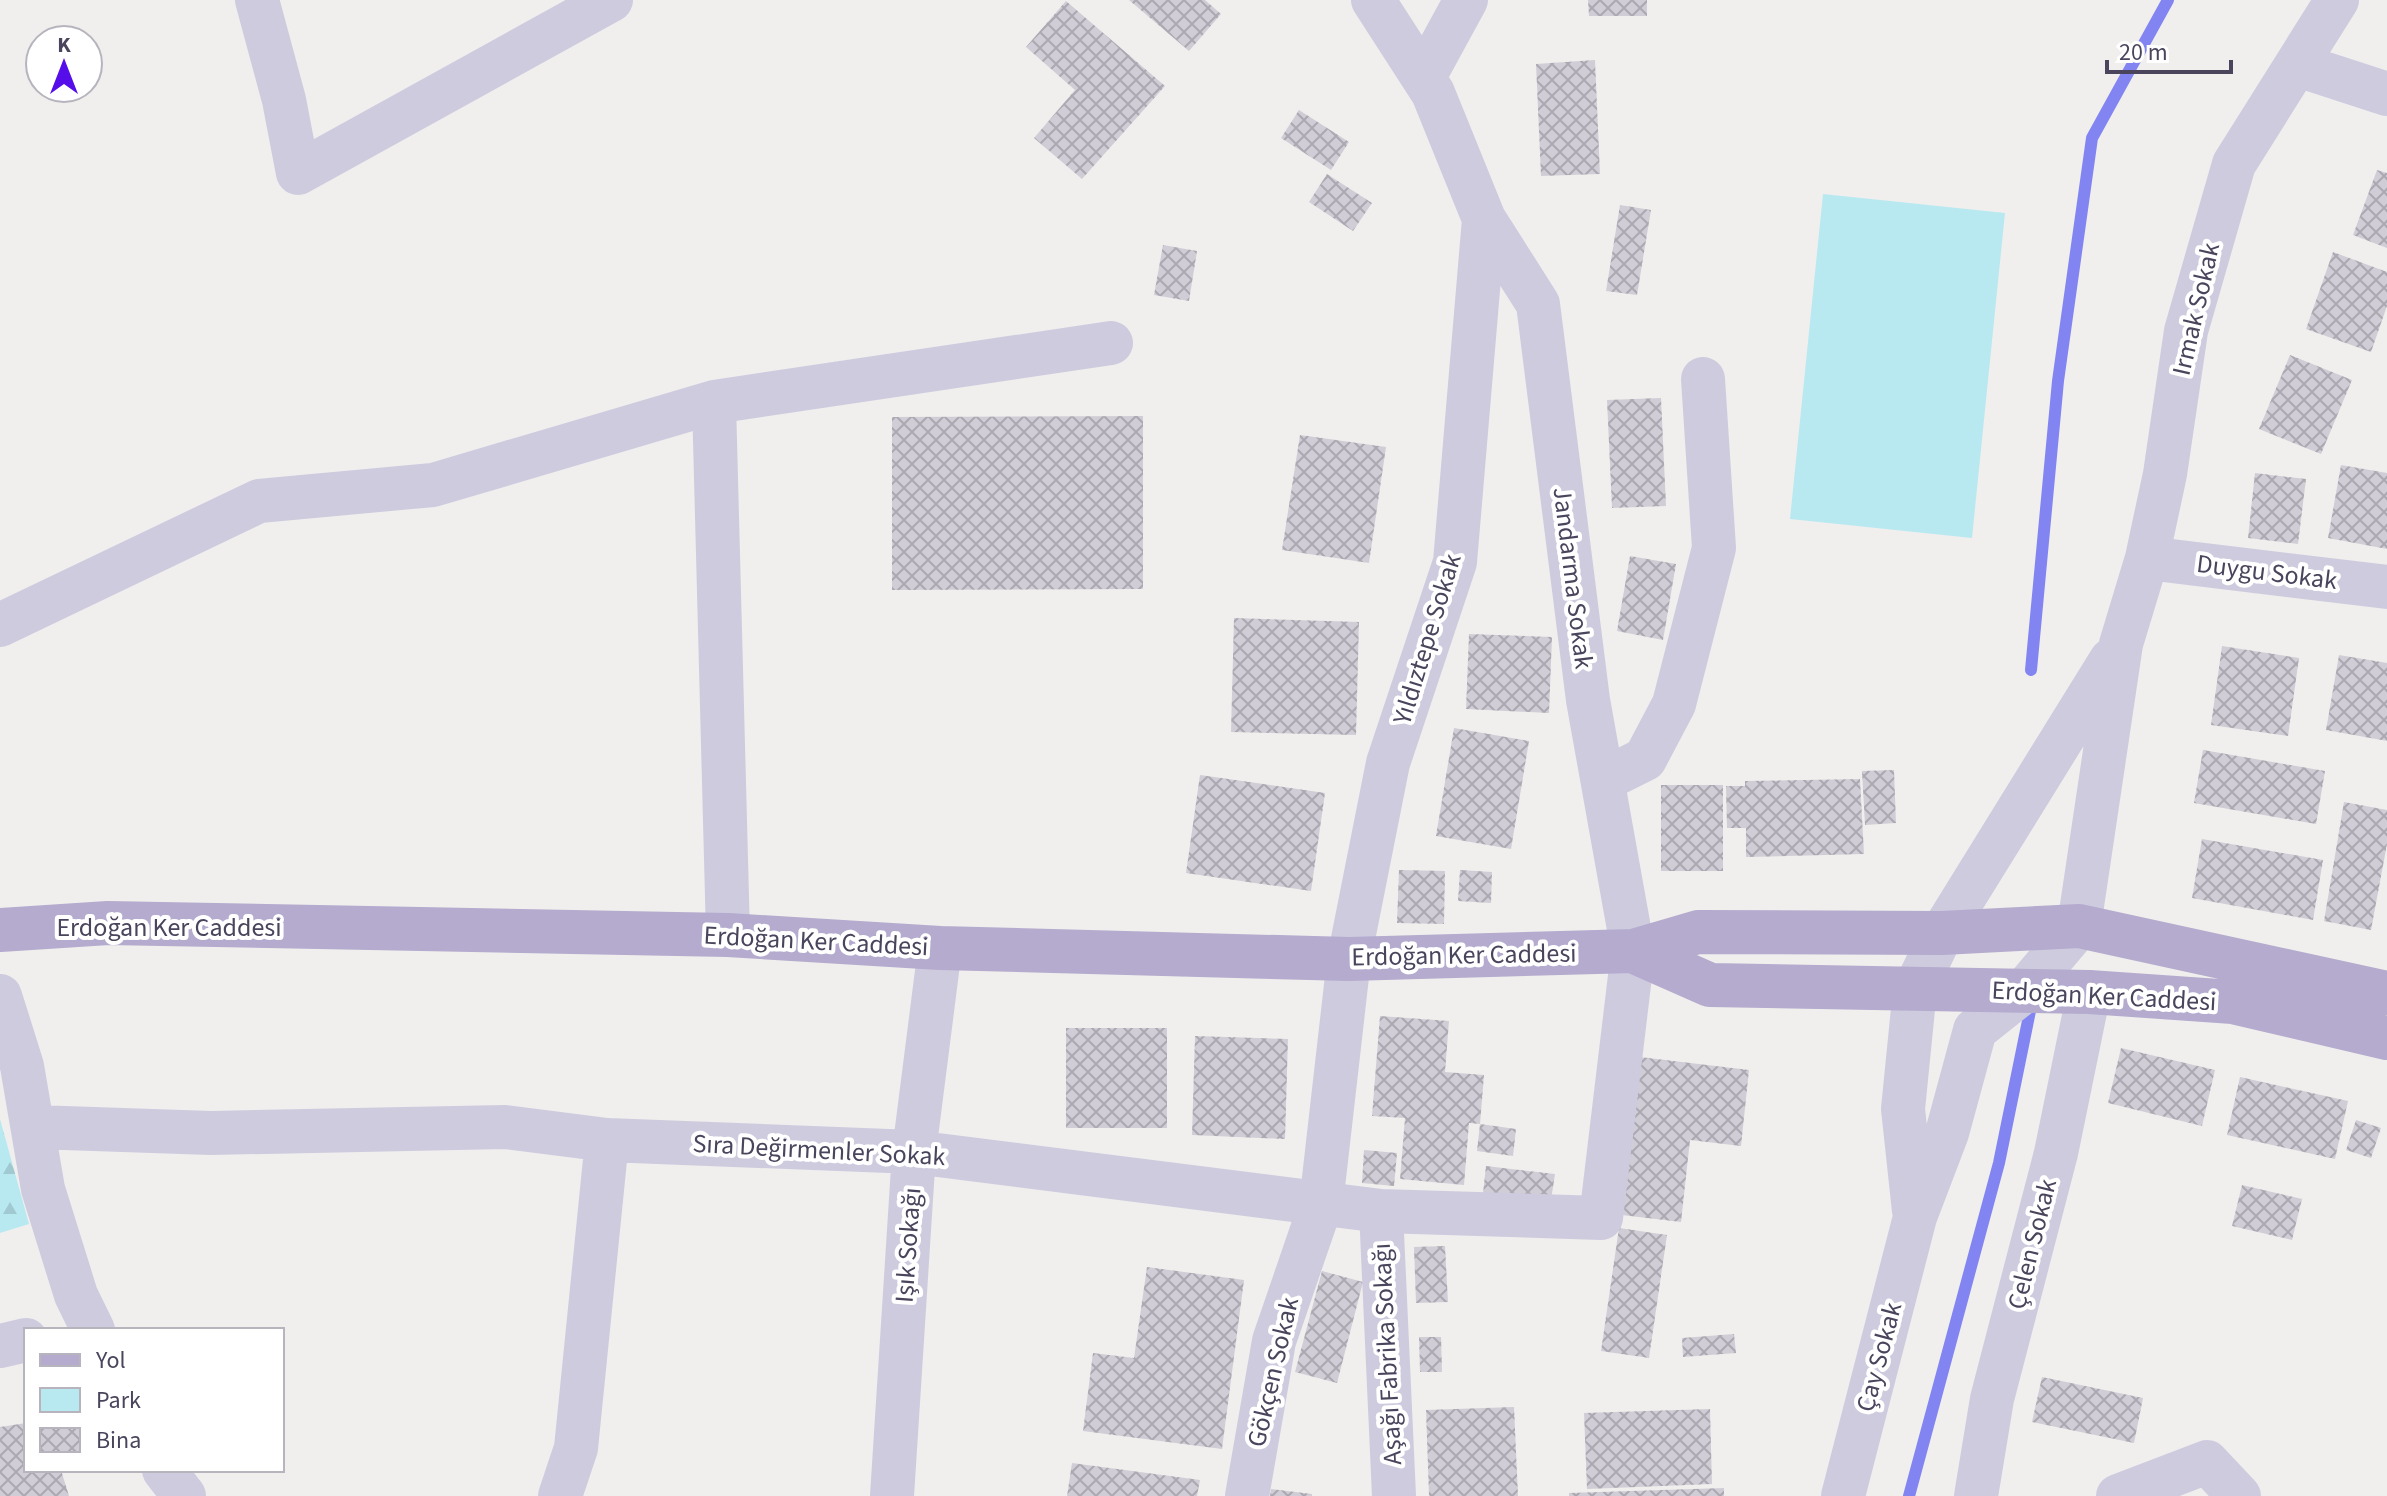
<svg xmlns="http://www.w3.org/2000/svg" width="2387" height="1496" font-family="'Source Sans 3',sans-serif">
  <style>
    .green { fill: #b8e9f1 }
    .forest { fill: url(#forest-firs) }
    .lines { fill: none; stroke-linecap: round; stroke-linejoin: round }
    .stream { stroke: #8285f1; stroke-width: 12 }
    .building { fill: url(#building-cross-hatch) }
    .minor { stroke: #cfcbdf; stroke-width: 44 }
    .major { stroke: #b4abce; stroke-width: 44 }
    .labels { text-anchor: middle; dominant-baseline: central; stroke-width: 8; stroke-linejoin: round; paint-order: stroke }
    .street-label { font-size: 26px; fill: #4a445c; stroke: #fff }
  </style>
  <defs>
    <pattern id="forest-firs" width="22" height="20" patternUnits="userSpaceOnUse" patternTransform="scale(2)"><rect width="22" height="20" fill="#b8e9f1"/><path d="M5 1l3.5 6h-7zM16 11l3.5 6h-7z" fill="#a0c9d1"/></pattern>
    <pattern id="building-cross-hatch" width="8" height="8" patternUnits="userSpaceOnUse" patternTransform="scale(2)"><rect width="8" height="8" fill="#d1cdd6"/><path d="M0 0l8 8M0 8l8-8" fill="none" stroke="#aca8b1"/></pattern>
  </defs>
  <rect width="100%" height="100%" fill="#f0efed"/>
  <path class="green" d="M1823 194 2005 213 1972 538 1790 519Z"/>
  <path class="forest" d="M0 1119 29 1224 0 1233Z"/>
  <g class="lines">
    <path class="stream" d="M2031 670 2058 381 2092 138 2168 0
      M1909 1496 1999 1163 2030 1011"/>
  </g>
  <path class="building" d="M1129 0H1205L1221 14 1189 51Z
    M1588 0H1647V16H1589Z
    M1066 1 1165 86 1082 179 1034 138 1075 90 1026 47Z
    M1595 60 1600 174 1541 176 1536 64Z
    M1299 110 1349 142 1331 170 1281 138Z
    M2377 170 2387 173V248L2353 235Z
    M1327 174 1372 203 1353 231 1309 202Z
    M1620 205 1651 210 1637 295 1606 291Z
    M1163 245 1197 251 1189 301 1154 295Z
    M2333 252 2387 272V306L2371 352 2306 329Z
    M2290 355 2352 380 2321 454 2259 429Z
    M1661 398 1666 506 1612 508 1607 400Z
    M1143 416V589L892 590V417Z
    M1300 435 1386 447 1369 563 1282 550Z
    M2341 465 2387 473V549L2328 538Z
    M2255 473 2306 479 2298 544 2248 538Z
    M1630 556 1676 564 1663 640 1617 631Z
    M1234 618 1359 622 1356 735 1231 732Z
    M1469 634 1552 637 1549 713 1466 709Z
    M2222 646 2299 658 2288 736 2211 725Z
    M2339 655 2387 663V741L2326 730Z
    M1454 728 1529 741 1511 849 1436 836Z
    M2203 750 2325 771 2316 824 2194 803Z
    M1894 770 1896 823 1865 825 1862 771Z
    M1200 775 1325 793 1311 891 1186 873Z
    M1860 779 1864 854 1746 857V828H1727L1726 786H1745V781Z
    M1661 785H1723V871H1661Z
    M2344 802 2387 810V844L2371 930 2324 921Z
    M2202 839 2323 860 2313 920 2192 898Z
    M1399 870 1445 871 1444 924 1397 923Z
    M1460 870 1492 872 1491 903 1458 901Z
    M1380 1016 1449 1021 1445 1072 1484 1075 1480 1124 1516 1129 1513 1156 1477 1151 1480 1124 1469 1123 1464 1185 1400 1179 1405 1118 1372 1116Z
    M1066 1028H1167V1128H1066Z
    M1195 1036 1288 1039 1285 1139 1192 1135Z
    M2121 1048 2215 1070 2202 1126 2108 1103Z
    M1640 1057 1749 1070 1741 1146 1690 1140 1681 1222 1622 1215Z
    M2240 1077 2348 1101 2335 1159 2227 1135Z
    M2356 1120 2381 1128 2371 1158 2346 1150Z
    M1364 1150 1397 1153 1394 1186 1362 1183Z
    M1486 1166 1555 1174 1551 1200 1483 1193Z
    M2242 1185 2302 1199 2292 1240 2232 1226Z
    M1619 1228 1667 1235 1649 1358 1601 1351Z
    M1445 1246 1448 1302 1416 1303 1414 1247Z
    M1147 1267 1244 1280 1222 1449 1083 1431 1093 1353 1134 1358Z
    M1322 1271 1363 1282 1337 1383 1295 1372Z
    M1734 1334 1736 1353 1683 1357 1682 1338Z
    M1419 1337H1441L1442 1372H1420Z
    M2042 1377 2143 1398 2134 1443 2032 1422Z
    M1514 1407 1518 1496H1429L1426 1410Z
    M1710 1409 1712 1484 1587 1489 1584 1413Z
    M26 1423V1470H61L69 1496H0V1427Z
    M1072 1463 1200 1480 1197 1496H1067Z
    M1724 1488V1496H1569V1493Z
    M1271 1489 1312 1494V1496H1270Z"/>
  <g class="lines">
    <path class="minor" d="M257 0 284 100 298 173 611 0
      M2298 65 2387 94
      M1424 77 1466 0
      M714 402 728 935
      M2147 558 2387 587
      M0 625 259 501 433 485 714 402 1111 343
      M1603 780 1645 759 1674 704 1714 548 1703 379
      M0 996 22 1066 43 1189 76 1295 93 1330
      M35 1127 211 1133 505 1127 607 1140 914 1152 1381 1211 1601 1218 1633 951 1588 700 1538 304 1484 219
      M1381 1211 1394 1496
      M1914 1211 1903 1109 1915 989 1942 933 2111 660
      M0 1346 26 1340
      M164 1470 184 1496
      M560 1496 576 1448 607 1140
      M892 1496 914 1152 940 948
      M1247 1496 1274 1341 1321 1204 1349 959 1388 763 1455 562 1484 219 1433 93 1373 0
      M1843 1496 1915 1217 1947 1133 1975 1030 2024 991 2079 926 2121 644 2147 558 2165 474 2186 331 2234 164 2337 0
      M1976 1496 1992 1399 2056 1153 2089 992
      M2118 1496 2207 1462 2239 1496"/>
    <path class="major" d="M0 930 108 923 728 935 940 948 1349 959 1633 951 1698 932 1942 933 2079 926 2387 993
      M1633 951 1710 985 2089 992 2233 1002 2387 1038"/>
  </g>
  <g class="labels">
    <g class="street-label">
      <text transform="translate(2196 309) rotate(-77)">Irmak Sokak</text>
      <text transform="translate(2267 572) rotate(7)">Duygu Sokak</text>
      <text transform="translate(1573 578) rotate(83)">Jandarma Sokak</text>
      <text transform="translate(1427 639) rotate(-73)">Yıldıztepe Sokak</text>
      <text x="169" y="927">Erdoğan Ker Caddesi</text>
      <text transform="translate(816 941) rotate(3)">Erdoğan Ker Caddesi</text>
      <text transform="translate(1464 955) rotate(-1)">Erdoğan Ker Caddesi</text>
      <text transform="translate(2104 996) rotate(3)">Erdoğan Ker Caddesi</text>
      <text transform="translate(819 1150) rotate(3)">Sıra Değirmenler Sokak</text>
      <text transform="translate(2032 1244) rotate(-76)">Çelen Sokak</text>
      <text transform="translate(908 1245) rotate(-86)">Işık Sokağı</text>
      <text transform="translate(1387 1354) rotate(-93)">Aşağı Fabrika Sokağı</text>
      <text transform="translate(1879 1357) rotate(-75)">Çay Sokak</text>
      <text transform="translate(1273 1372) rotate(-77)">Gökçen Sokak</text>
    </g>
  </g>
  <rect x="24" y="1328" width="260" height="144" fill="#ffffff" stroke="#b7b4be" stroke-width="2"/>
  <rect x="40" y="1354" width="40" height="12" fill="#b4abce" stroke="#b7b4be" stroke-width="2"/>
  <text x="96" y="1368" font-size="24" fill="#4a445c">Yol</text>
  <rect x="40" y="1388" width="40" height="24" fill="#b8e9f1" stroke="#b7b4be" stroke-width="2"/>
  <text x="96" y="1408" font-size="24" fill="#4a445c">Park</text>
  <rect x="40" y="1428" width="40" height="24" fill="url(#building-cross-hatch)" stroke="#b7b4be" stroke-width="2"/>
  <text x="96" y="1448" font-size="24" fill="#4a445c">Bina</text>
  <g transform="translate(64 64)"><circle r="38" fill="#ffffff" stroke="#b7b4be" stroke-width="2"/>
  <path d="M0-6L14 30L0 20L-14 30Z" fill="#550dea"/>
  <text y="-12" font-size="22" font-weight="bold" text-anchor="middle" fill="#4a445c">K</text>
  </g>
  <path d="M2107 60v12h124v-12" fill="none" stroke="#4a445c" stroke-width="4"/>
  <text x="2119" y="60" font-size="24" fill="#4a445c" stroke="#ffffff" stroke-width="6" paint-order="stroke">20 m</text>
</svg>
